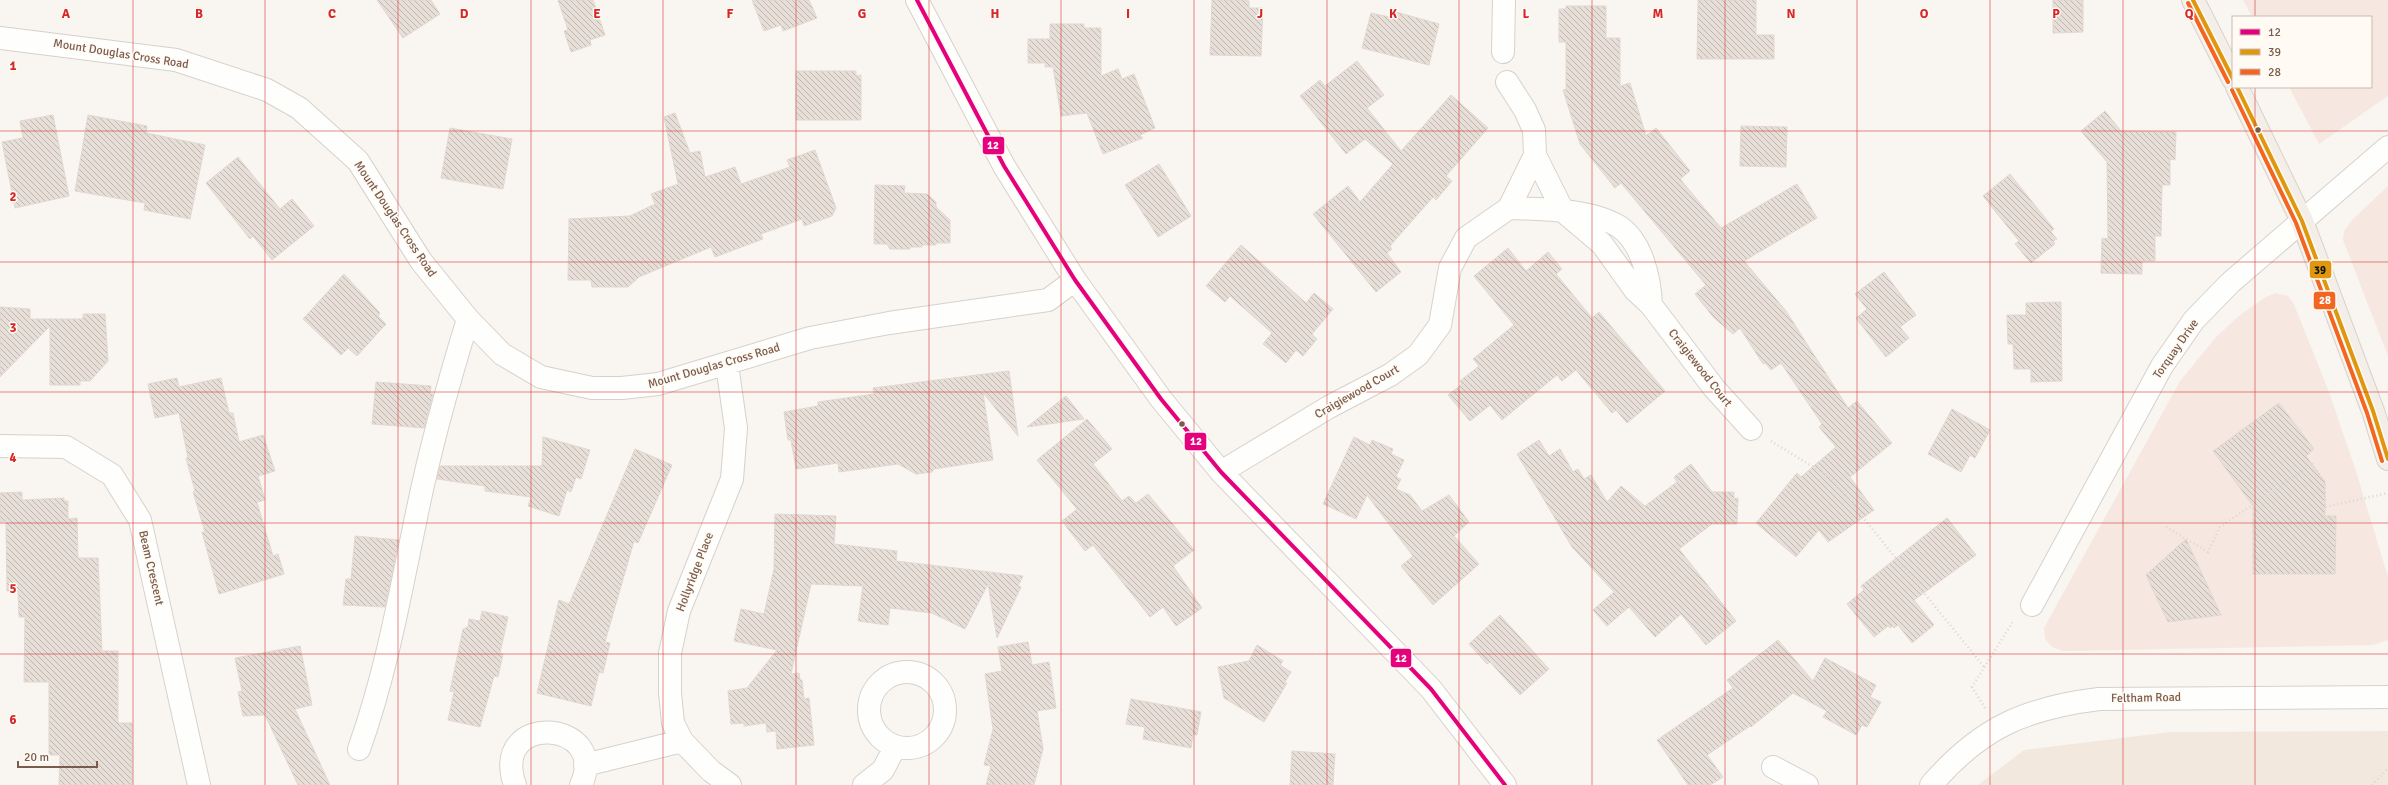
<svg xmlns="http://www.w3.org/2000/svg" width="2388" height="785" font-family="Signika,sans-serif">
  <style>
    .residential { fill: #f2e8de }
    .commercial { fill: #f6e8e1 }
    .building { fill: url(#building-back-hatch); stroke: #e2d8d2 }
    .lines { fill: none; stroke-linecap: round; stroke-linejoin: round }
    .minor-casing { stroke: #d7d1cb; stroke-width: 24 }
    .major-casing { stroke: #dad1cc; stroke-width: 24 }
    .path { stroke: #dcd5d0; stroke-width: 2.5; stroke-dasharray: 1 3; stroke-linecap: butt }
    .minor { stroke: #fefefd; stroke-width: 22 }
    .major { stroke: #f3eee8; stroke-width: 22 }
    .bus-1-casing { stroke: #fffaf3; stroke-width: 7 }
    .bus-2-casing { stroke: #fffaf3; stroke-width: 7 }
    .bus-3-casing { stroke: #fffaf3; stroke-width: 7 }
    .bus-1 { stroke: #e5007d; stroke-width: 4 }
    .bus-2 { stroke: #de970f; stroke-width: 4 }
    .bus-3 { stroke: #f26522; stroke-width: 4 }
    .grid { fill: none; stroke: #d62828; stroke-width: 1; stroke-opacity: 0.55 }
    .bus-dot { fill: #7a5c4d; stroke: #fffaf3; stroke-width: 1.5 }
    .labels { text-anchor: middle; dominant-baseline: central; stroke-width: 3; stroke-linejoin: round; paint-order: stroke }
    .street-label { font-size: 12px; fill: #7a5c4d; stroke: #fffaf3 }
    .grid-label { font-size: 13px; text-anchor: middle; font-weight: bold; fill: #d62828; stroke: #fffaf3; stroke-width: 3; stroke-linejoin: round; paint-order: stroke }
    .line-badge { stroke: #fffaf3; stroke-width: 1.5 }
    .badge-label { font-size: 11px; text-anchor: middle; font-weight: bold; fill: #fff }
    .pale-badge-label { font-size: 11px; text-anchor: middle; font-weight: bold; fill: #111 }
  </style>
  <defs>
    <pattern id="building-back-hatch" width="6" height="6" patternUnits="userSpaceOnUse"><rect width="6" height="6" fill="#e6ded7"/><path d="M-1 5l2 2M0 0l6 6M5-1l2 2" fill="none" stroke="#bfb7b1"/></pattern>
  </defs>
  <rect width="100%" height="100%" fill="#f9f5f0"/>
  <path class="residential" d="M2388 731V785H1978L2024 750 2171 732Z"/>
  <path class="commercial" d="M2243 0H2388V96L2319 144 2289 87H2371V17H2252Z
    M2388 186V356L2343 240 2344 231 2352 220Z
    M2275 293 2288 296 2293 302 2329 392 2356 471 2388 577V640L2373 645 2063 651 2052 647 2045 639 2044 628 2180 381 2216 337 2239 316 2264 298Z"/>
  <path class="building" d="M377 0H431L440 14 403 38Z
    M558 0H593L605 35 590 40 591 45 571 52 564 31 568 30Z
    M752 0H809L817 18 783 31 781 25 764 31Z
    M1212 0H1246L1249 1V8H1263L1261 56 1210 55Z
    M1698 0H1756V35H1774V59H1697Z
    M2053 0H2083V32L2053 33Z
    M1566 6H1606V38H1620V86L1630 83 1646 136 1656 128 1690 171 1680 179 1721 228 1797 184 1817 218 1744 261 1786 311 1848 408 1857 401 1892 443 1850 477 1874 510 1828 542 1819 530 1796 557 1756 523 1797 473 1801 477 1836 447 1819 427 1822 424 1781 363 1771 370 1765 363 1763 364 1740 328 1733 334 1714 318 1695 294 1706 285 1621 183 1615 188 1580 144 1563 90 1566 89V42H1559V9H1566Z
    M1396 12 1439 24 1429 65 1362 48 1371 13 1394 18Z
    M1050 24H1084V28H1101V76L1118 69 1122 79 1134 74 1155 128 1140 135 1143 138 1103 154 1087 113 1061 116 1053 67H1045V63H1028V39H1050Z
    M1357 61 1384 95 1367 108 1401 151 1451 95 1488 128 1446 176 1452 181 1436 200 1433 197 1390 246 1392 249 1387 253 1401 272 1376 292 1313 214 1348 186 1360 202 1393 164 1365 139 1346 154 1300 96 1320 80 1325 86Z
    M796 71H856V76L861 75V120H796Z
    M2105 111 2121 131 2176 132 2175 160 2170 159V185H2162L2161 236H2155V261H2142V274L2101 273 2102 238 2108 239 2107 162 2081 131Z
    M675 113 690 153 700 151 705 177 735 167 741 184 790 167 787 160 815 150 836 208 832 216 804 226 802 219 761 234 763 239 715 257 711 247 639 277 628 287H592L591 280H568L569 219 630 216 655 204 651 194 678 184 664 117Z
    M53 115 69 196 15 208 2 142 23 138 20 121Z
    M88 115 147 126 146 133 205 145 190 219 144 210 145 203 75 191Z
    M1741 126 1787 127 1786 167 1740 166Z
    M450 128 512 139 503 189 441 178Z
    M238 157 280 209 292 199 314 226 272 260 253 236 250 239 206 183Z
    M1159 164 1191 216 1158 237 1125 185Z
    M2010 174 2054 229 2051 232 2057 239 2053 241 2055 244 2031 263 2015 244 2019 241 1983 196Z
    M875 185 905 186 904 193 927 194 936 202V207L950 220V243H936V245H922V247H910V249H890L887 244H874Z
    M1241 245 1306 303 1314 293 1333 309 1312 334 1317 339 1303 356 1296 350 1286 363 1263 344 1272 333 1230 296 1225 302 1206 286Z
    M1508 248 1526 271 1548 252 1562 269 1556 274 1592 318 1599 312 1665 391 1627 423 1616 410 1612 413 1576 370 1562 381 1557 375 1502 420 1490 405 1470 421 1448 395 1462 384 1460 381 1479 366 1473 359 1514 325 1474 276Z
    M1884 272 1916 315 1900 327 1909 338 1886 357 1856 318 1867 309 1855 294Z
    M344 274 380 313 378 316 386 324 357 356 348 348 341 355 303 319Z
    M2061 302 2062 381 2031 382V369H2014L2013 344H2008L2007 315H2026V303Z
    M0 307 30 309V319H83V314H105L108 361 90 381H80V385H50V326L0 377Z
    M1009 371 1018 436 983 393 993 460 934 469 932 472 916 474 898 464 839 472 838 463 796 469 791 440H788L784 412 818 406V402L874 394 873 388Z
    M177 378 179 387 221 378 229 413H233L239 442 263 435 275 471 258 476 265 500 257 502 273 556 278 554 284 574 219 594 202 532H205L193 492 195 491 186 458H188L179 413 155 418 148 384Z
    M376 382 431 386 430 394H433L424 428 372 424Z
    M1066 396 1084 419 1027 427Z
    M2279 403 2314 449 2306 456 2325 482V516H2336L2335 574H2253V506L2213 451Z
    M1952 409 1990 430 1975 458 1970 455 1961 472 1928 454Z
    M1087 419 1112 449 1093 464 1122 501 1129 496 1136 503 1148 494 1194 550 1173 566 1202 608 1176 626 1163 607 1150 617 1093 545 1085 551 1062 521 1077 509 1037 460Z
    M543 437 590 450 581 479 576 477 571 492 567 490 559 516 528 506 531 497 485 491V486L437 479 440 466H542Z
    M1354 437 1370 445 1372 440 1393 449 1391 454 1404 460 1396 477 1401 479 1396 489 1410 495 1422 511 1449 495 1469 522 1454 536 1479 564 1433 605 1401 566 1413 556 1367 495 1356 519 1323 504Z
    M1539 440 1549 456 1560 449 1573 472 1578 469 1584 479 1591 475 1607 502 1621 486 1645 506 1677 482 1674 477 1691 464 1712 492H1734V499L1738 498 1737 524H1712L1679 549 1736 621 1706 645 1681 614 1655 637 1629 607 1607 626 1593 610 1614 592 1572 547 1517 454Z
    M635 449 672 465 638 543 634 541 605 642 610 643 603 673 599 672 591 706 537 693 559 600 569 604Z
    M22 492V500L64 498V501H68V519L77 518 78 558H98L102 651H118V723H132V785H59L60 755H49V682H24L25 617H19L18 591H7L6 521 0 522V493Z
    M775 514 836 516 834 544 897 551 896 561 1023 576 1018 586 1021 587 997 638 988 584 965 629 932 613 890 608 888 625 858 621 863 586 811 584 791 674 799 673 800 680H802L804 699 809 698 814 745 777 749 776 731 767 732 766 723 744 726V723L731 724 728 691 747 688 777 650 734 641 741 609 764 614 774 569Z
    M1947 518 1976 555 1914 600 1934 625 1912 643 1898 625 1894 628 1893 626 1890 628 1888 626 1874 637 1847 604 1864 590 1861 586Z
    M355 536 399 540 385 607 343 605 346 579H351Z
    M2186 539 2221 615 2168 622 2146 575Z
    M482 611 508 617 500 653 503 654 498 677 494 676 480 727 448 720 454 692 450 691 463 629 468 627 469 619 480 621Z
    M1500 615 1549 669 1520 695 1490 662 1487 664 1469 644Z
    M1778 640 1813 681 1825 658 1876 685 1870 697 1881 702 1867 727 1862 725 1856 735 1823 717 1827 711 1793 693 1751 727 1750 726 1707 755 1723 777 1710 785H1688L1657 740 1733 688 1727 680Z
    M1028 642 1032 665 1049 662 1056 708 1037 711 1043 749 1034 785H986L991 766 984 765 993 729 985 674 1002 671 998 647Z
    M1257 645 1283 661 1280 665 1291 672 1285 682 1287 683 1264 722 1224 698 1218 667 1249 661Z
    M300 646 312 705 295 709 330 785H298L265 715 243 716 238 692 242 691 235 658Z
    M1131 699 1201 712 1197 735 1193 734 1191 748 1143 739 1145 727 1126 724Z
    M1292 751 1335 754 1333 785H1290Z"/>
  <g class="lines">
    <defs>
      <path id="minor" d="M917 0 1004 166 1075 280 1161 399 1221 472 1431 689 1505 785
        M0 38 176 60 267 90 299 108 358 161 421 261 468 319 502 354 541 377 592 388H622L658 384 810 338 889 323 1048 300 1075 280
        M1503 52 1504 0
        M1507 82 1525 110 1534 130 1535 155 1563 211 1602 244 1635 290 1651 305 1714 388 1751 429
        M1509 208C1540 209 1590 209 1618 226 1642 241 1650 279 1651 305
        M727 365 736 428 732 479 679 611 670 653V693L673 723 682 741 711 771 730 785
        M0 446 66 447 112 475 140 520 199 785
        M1221 472 1329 407 1390 375 1418 355 1440 325 1450 268 1466 238 1509 208 1535 155
        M2032 605 2162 366 2194 320 2230 283 2388 147
        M869 710a38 38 0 1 1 76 0a38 38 0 1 1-76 0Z
        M359 749C387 671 401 589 418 508 431 445 449 381 468 319
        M585 765 682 741
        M1773 767 1807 785
        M515 785C489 710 611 720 581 785
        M864 785 883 770 895 747
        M1931 785C1980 728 2025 708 2099 699L2388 697"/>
      <path id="major" d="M2193 0 2233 79
        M2237 87 2302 221 2373 411 2388 459"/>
    </defs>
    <use href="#minor" class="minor-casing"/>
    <use href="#major" class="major-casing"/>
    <path class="path" d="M1771 441 1831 478 1984 667
      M2166 527 2208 552 2220 527 2312 464 2325 482V507L2388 493
      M1985 708 1972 687 2014 620
      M2372 785 2388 768"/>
    <use href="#minor" class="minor"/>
    <use href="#major" class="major"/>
    <defs>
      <path id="bus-1" d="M917 0 1004 166 1075 280 1161 399 1221 472 1431 689 1505 785"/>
      <path id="bus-2" d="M2193 0 2233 79
        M2237 87 2302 221 2373 411 2388 459"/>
      <path id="bus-3" d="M2188 3 2228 82
        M2232 90 2296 223 2367 413 2382 461"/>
    </defs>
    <use href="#bus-1" class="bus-1-casing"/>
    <use href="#bus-2" class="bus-2-casing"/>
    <use href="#bus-3" class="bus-3-casing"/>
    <use href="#bus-1" class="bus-1"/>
    <use href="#bus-2" class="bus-2"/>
    <use href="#bus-3" class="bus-3"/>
  </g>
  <path class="grid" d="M133 0V785M265 0V785M398 0V785M531 0V785M663 0V785M796 0V785M929 0V785M1061 0V785M1194 0V785M1327 0V785M1459 0V785M1592 0V785M1725 0V785M1857 0V785M1990 0V785M2123 0V785M2255 0V17M2255 87V785M0 131H2388M0 262H2388M0 392H2388M0 523H2388M0 654H2388"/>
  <g class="bus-dot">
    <circle cx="2258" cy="130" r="3.5"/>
    <circle cx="1182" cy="424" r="3.5"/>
  </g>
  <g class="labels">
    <g class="street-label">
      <text transform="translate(121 54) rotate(9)">Mount Douglas Cross Road</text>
      <text transform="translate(395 219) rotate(56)">Mount Douglas Cross Road</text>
      <text transform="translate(2176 349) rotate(-55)">Torquay Drive</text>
      <text transform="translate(714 366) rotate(-16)">Mount Douglas Cross Road</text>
      <text transform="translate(1700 368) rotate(52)">Craigiewood Court</text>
      <text transform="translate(1357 392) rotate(-30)">Craigiewood Court</text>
      <text transform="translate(151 568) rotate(77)">Beam Crescent</text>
      <text transform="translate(695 572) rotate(-69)">Hollyridge Place</text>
      <text transform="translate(2146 698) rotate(-1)">Feltham Road</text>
    </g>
  </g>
  <g class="grid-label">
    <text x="66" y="18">A</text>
    <text x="199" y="18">B</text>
    <text x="332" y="18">C</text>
    <text x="464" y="18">D</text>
    <text x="597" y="18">E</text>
    <text x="730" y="18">F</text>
    <text x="862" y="18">G</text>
    <text x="995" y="18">H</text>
    <text x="1128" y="18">I</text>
    <text x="1260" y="18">J</text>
    <text x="1393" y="18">K</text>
    <text x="1526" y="18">L</text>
    <text x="1658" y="18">M</text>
    <text x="1791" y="18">N</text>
    <text x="1924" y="18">O</text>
    <text x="2056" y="18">P</text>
    <text x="2189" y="18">Q</text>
    <text x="13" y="70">1</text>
    <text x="13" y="201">2</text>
    <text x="13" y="332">3</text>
    <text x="13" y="462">4</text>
    <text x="13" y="593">5</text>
    <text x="13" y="724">6</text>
  </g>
  <g class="line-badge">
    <rect x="982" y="136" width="23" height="19" rx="4" fill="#e5007d"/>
    <rect x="2309" y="260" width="23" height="19" rx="4" fill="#de970f"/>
    <rect x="2313" y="291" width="23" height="19" rx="4" fill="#f26522"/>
    <rect x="1184" y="432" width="23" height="19" rx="4" fill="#e5007d"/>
    <rect x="1390" y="648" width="22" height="20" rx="4" fill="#e5007d"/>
  </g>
  <g class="badge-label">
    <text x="993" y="149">12</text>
    <text x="2325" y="304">28</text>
    <text x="1196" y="445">12</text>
    <text x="1401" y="662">12</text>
  </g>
  <g class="pale-badge-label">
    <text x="2320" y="274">39</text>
  </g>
  <rect x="2232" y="16" width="140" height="72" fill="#fffaf3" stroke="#cabbb1"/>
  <rect x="2240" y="29" width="20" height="6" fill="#e5007d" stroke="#cabbb1"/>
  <text x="2268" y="36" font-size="12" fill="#7a5c4d">12</text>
  <rect x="2240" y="49" width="20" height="6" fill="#de970f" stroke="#cabbb1"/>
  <text x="2268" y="56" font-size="12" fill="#7a5c4d">39</text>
  <rect x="2240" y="69" width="20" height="6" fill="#f26522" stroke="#cabbb1"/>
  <text x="2268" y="76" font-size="12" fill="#7a5c4d">28</text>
  <path d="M18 761v6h79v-6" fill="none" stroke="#7a5c4d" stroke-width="2"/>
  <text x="24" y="761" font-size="12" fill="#7a5c4d" stroke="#fffaf3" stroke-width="3" paint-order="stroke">20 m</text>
</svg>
